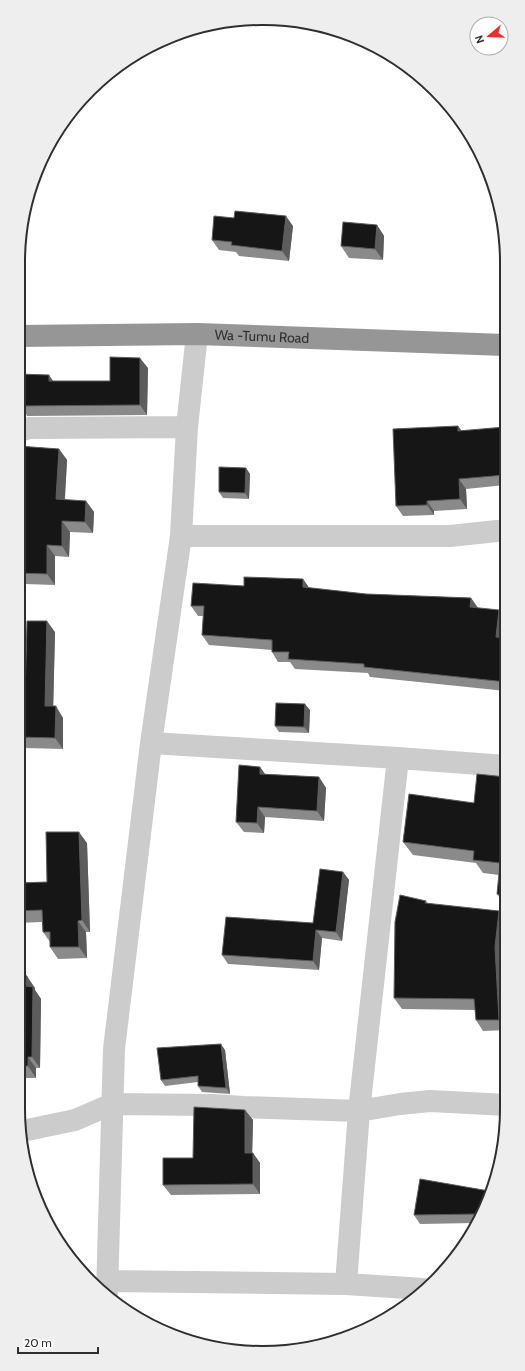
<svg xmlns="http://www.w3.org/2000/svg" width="525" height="1371" font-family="Cabin,sans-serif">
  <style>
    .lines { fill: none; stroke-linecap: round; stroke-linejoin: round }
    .minor { stroke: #ccc; stroke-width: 22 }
    .highway { stroke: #969696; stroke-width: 22 }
    .wall { fill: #8a8a8a }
    .shaded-wall { fill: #5c5c5c }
    .building { fill: #161616; stroke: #5c5c5c }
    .labels { text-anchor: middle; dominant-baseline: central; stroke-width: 4; stroke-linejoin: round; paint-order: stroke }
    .street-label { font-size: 14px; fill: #2f2f2f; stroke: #fff }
    .rim { fill: none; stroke: #2f2f2f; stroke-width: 2 }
  </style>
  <rect width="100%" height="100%" fill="#fff"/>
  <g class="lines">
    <path class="minor" d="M18 432 29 428 187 427
      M181 536H450L497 531H506
      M151 743 398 758 506 766
      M22 1130H27L75 1120 112 1104 212 1105 243 1107 359 1111 400 1104 430 1101 507 1105
      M108 1281 346 1284 423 1289
      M346 1284 359 1111 398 758
      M107 1293 114 1049 151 743 181 536 187 427 197 334"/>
    <path class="highway" id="s1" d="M18 336 197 334 505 345"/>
  </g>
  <path class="wall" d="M377 225 384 236 383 260 349 258 341 246Z
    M293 226 289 261 239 256 236 252 219 250 212 240Z
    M148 368 147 415 27 416 26 414H18V374L54 381H110Z
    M458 426 462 431 505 427V485L466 489 467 509 434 511V515L403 516 396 506Z
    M18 446 59 449 67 460 65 500 86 501 94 512 93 533 70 532 69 557 55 556V585L25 584 20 578 22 607 18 608Z
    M246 468 250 474 249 499 223 498 219 492Z
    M303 579 309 588 366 594 471 598 478 608 505 620 504 638H506V691L370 677 368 673 295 669 290 662H278L272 652V650L209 645 202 635 203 616H198L191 606 244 586Z
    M55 632 53 706 63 718V749L24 748 18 739V697H25Z
    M310 710 309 733 279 732 275 726Z
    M260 767 265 774 319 777 326 788 324 821 265 817 264 833 244 832 236 822Z
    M506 777 507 908 497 894 499 875 483 873 476 863 413 855 403 842 474 803Z
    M87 843 90 932H86L87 958 58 959 50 947V942L43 932 42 922 18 923V883L47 882Z
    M343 872 349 880 342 941 322 938 319 970 228 964 222 955 313 923Z
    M426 901 428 904 499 911 507 922 503 957 507 1030 483 1031 476 1020 475 1010 402 1009 394 998Z
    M18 975 35 988V990L41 999 40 1068H36V1078H18Z
    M225 1050 230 1094 202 1092 198 1086V1082L165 1086 161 1080Z
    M245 1110 253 1120 252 1153H253L260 1163V1194L171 1195 163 1185Z
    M489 1191 474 1223 420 1224 414 1215Z"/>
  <path class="shaded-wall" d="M286 216 293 226 289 261 282 251Z
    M377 225 384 236 383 260 375 249Z
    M140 358 148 368 147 415 140 405Z
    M49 375 56 385 49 381Z
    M458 426 465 436 458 431Z
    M59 449 67 460 64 510 56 499Z
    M246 468 250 474 249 499 245 493Z
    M459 479 466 489 467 509 460 499Z
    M86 501 94 512 93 533 85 522Z
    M427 501 434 511V515L427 505Z
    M62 521 70 532 69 557 62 546Z
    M47 545 55 556V585L47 574Z
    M18 575 20 578 22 607 18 601Z
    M303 579 310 589 303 587Z
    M471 598 478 608 477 617 470 607Z
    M499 610 505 620 503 646 496 637Z
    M47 621 55 632 53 717 45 706Z
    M305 704 310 710 309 733 304 727Z
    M56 706 63 718V749L55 738Z
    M260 767 267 777 260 774Z
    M319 777 326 788 324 821 317 811Z
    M258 807 265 817 264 833 257 823Z
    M79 832 87 843 90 932 82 920Z
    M343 872 349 880 342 941 336 932Z
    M499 911 507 922 503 957 507 1030 499 1020 495 947Z
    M78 921 86 932 87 958 79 947Z
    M316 930 322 938 319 970 313 961Z
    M27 976 35 988V990L41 999 40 1068 32 1057 26 986Z
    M221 1044 225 1050 230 1094 226 1088Z
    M28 1057 36 1068V1078L28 1066Z
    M245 1110 253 1120 252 1163 245 1153Z
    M253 1153 260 1163V1194L253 1184Z"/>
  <path class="building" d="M235 211 286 216 282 251 231 245 232 242 212 240 214 216 234 218Z
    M343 222 377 225 375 249 341 246Z
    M110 357 140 358V405L20 406V404H18V374L49 375V381H110Z
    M458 426V431L505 427V475L459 479 460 499 427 501V505L396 506 393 429Z
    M18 446 59 449 56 499 86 501 85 522 62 521V546L47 545V574L18 573Z
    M219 467 246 468 245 493 219 492Z
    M244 577 303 579V587L366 594 471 598 470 607 499 610 496 637 506 638V682L364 667V664L288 659 289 652H272V640L202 635 204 606H191L193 583 244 586Z
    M27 621H47L45 706H56L55 738 18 737V697H25Z
    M276 703 305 704 304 727 275 726Z
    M239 765 260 767V774L319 777 317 811 258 807 257 823 236 822Z
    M477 774 506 777V896L497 894 500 863 473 860 474 851 403 842 409 794 474 803Z
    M46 832H79L82 920 78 921 79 947H50V932H43L42 910 18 911V883L47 882Z
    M320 869 343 872 336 932 316 930 313 961 222 955 226 917 313 923Z
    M400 895 426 901 425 903 499 911 495 947 499 1020H476L474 999 394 998 395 922Z
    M18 975 27 976 26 986 33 987 32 1057H28V1066H18Z
    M221 1044 226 1088 198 1086V1076L161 1080 157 1048Z
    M194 1107 245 1110V1153H253V1184L163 1185V1158H193Z
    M420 1179 489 1191 478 1214 414 1215Z"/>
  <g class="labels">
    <g class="street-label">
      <text stroke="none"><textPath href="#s1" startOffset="244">Wa -Tumu Road</textPath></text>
    </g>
  </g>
  <path d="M0 0H525V1371H0ZM262 25H263A237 237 0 0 1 500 262V1109A237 237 0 0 1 263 1346H262A237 237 0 0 1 25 1109V262A237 237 0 0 1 262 25Z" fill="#eee" fill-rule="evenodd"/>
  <path class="rim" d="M262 25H263A237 237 0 0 1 500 262V1109A237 237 0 0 1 263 1346H262A237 237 0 0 1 25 1109V262A237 237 0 0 1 262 25Z"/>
  <g transform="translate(489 36) rotate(251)"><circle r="19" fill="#ffffff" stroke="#acacac"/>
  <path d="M0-3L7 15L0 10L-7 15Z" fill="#ef2e29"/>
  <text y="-6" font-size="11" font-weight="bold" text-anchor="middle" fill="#2f2f2f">N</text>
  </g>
  <path d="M18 1347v6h80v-6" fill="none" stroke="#2f2f2f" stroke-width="2"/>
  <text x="24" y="1347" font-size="12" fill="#2f2f2f" stroke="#ffffff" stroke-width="3" paint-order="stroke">20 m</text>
</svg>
